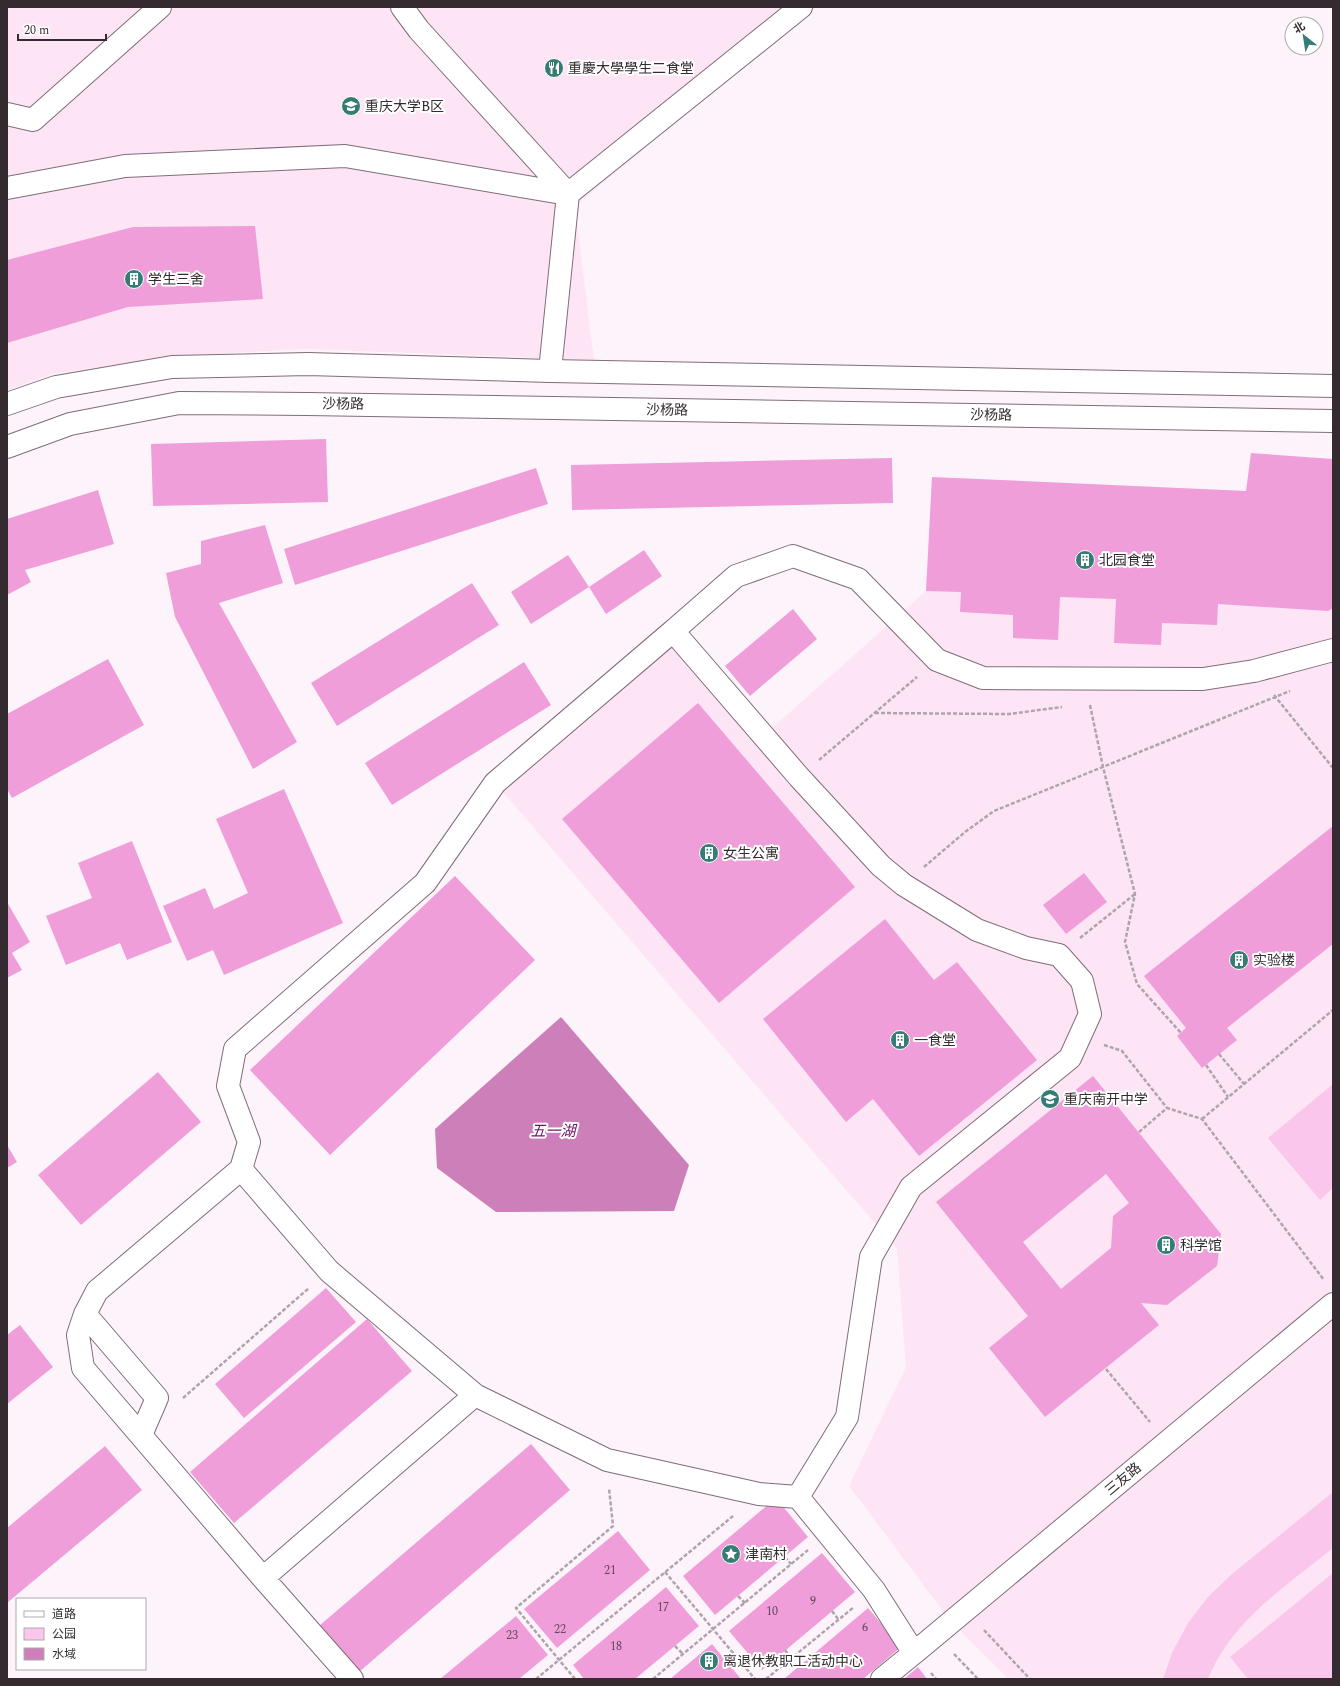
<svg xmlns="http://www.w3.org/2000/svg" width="1340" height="1686" font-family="Spectral,'Noto Sans SC',serif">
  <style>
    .built { fill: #fde5f5 }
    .green { fill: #fac6eb }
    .water { fill: #cd7fba }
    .building { fill: #ef9eda; fill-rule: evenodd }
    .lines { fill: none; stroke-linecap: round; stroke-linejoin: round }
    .minor-casing { stroke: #806c7a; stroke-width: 24 }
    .major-casing { stroke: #806c7a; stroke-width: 24 }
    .path { stroke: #aea5ac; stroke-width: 2.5; stroke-dasharray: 4 2; stroke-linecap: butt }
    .minor { stroke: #fff; stroke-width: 22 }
    .major { stroke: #fff; stroke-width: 22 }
    .labels { text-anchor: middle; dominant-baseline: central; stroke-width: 4; stroke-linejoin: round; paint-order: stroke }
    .number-label { font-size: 12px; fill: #63485b }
    .poi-label { font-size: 14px; fill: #342b31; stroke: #fff; text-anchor: start }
    .street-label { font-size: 14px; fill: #342b31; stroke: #fff }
    .water-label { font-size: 15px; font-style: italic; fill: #711361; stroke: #fff }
  </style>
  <rect width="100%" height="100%" fill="#fdf4fb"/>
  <path class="built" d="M7 7H816L575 206 594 360 305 349 178 356 53 374 7 390Z
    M932 477 1246 491 1333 608V1679H1009L951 1622 849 1486 906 1367 897 1249 495 783 673 631 763 736 926 591Z"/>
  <path class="green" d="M1333 1084V1188L1320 1200 1268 1138Z
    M1333 1492V1548C1286 1586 1231 1621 1208 1679H1163L1172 1653 1188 1623 1208 1597 1232 1574Z
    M1333 1573V1679H1248L1230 1657Z"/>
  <path class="water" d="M561 1017 689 1165 674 1211 496 1212 437 1168 435 1129Z"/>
  <path class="building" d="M255 226 263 299 128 307 7 343V260L133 227Z
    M326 439 328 502 153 506 151 444Z
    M1251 453 1333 459V608L1328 611 1218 604 1217 625 1162 623 1161 645 1114 643 1116 599 1060 597 1058 640 1013 638V615L960 612 961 592 926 591 932 477 1246 491Z
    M892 458 893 503 572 510 571 465Z
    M536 468 548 504 295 585 284 549Z
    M98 490 114 544 25 570 31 582 7 595V519Z
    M265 525 283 583 219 603 297 742 253 769 175 617 166 573 201 564V541Z
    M644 550 662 576 606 614 589 587 531 624 511 592 568 555 589 587Z
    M472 583 499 625 337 726 311 683Z
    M793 609 817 639 750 696 725 666Z
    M108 659 144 725 12 798 7 789V714Z
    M524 662 551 705 392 805 365 763Z
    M698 703 855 887 719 1003 562 819Z
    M284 789 343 923 224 975 213 950 187 961 163 906 205 888 214 909 248 893 216 819Z
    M1333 826V944L1227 1028 1237 1040 1202 1068 1177 1036 1186 1028 1144 976Z
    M132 841 172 942 127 960 120 943 66 965 46 916 92 898 78 863Z
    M1084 873 1107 902 1066 934 1043 905Z
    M455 876 535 960 330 1155 250 1070Z
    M7 902 30 942 12 953 22 970 7 978Z
    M885 919 934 980 957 962 1037 1060 919 1156 873 1099 846 1122 763 1019Z
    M158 1072 201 1122 81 1225 38 1175Z
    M1093 1076 1221 1234 1217 1266 1167 1305 1141 1303 1159 1325 1045 1417 989 1348 1028 1316 936 1202ZM1106 1174 1129 1203 1113 1216 1111 1248 1061 1289 1023 1242Z
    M7 1145 17 1162 7 1168Z
    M326 1288 356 1322 244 1418 215 1384Z
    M367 1319 412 1371 234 1523 190 1472Z
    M20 1325 53 1367 7 1404V1335Z
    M531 1444 570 1490 359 1672 319 1626Z
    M105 1446 142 1490 7 1603V1528Z
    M776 1498 808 1537 715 1615 683 1576Z
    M618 1531 650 1570 557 1648 524 1609Z
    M822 1553 855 1592 762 1670 729 1631Z
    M666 1587 699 1626 635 1679H584L573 1665Z
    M868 1608 901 1647 863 1679H784Z
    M516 1616 548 1655 519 1679H440Z
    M712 1644 741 1679H670Z
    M918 1667 927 1679H904Z"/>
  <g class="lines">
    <defs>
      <path id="minor" d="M402 7 419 30 568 194 550 371
        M7 114 33 120 160 7
        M7 188 125 166 345 156 568 194 801 7
        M241 1169 249 1142 228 1086 235 1049 425 883 495 783 673 631
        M85 1314 157 1398 141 1435
        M798 1497 847 1417 871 1257 911 1187 1070 1058 1090 1014 1082 981 1059 955 1026 948 977 930 904 885 881 866 799 777 673 631 736 576 793 556 858 579 937 660 983 678 1203 679 1254 671 1333 650
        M263 1578 475 1395
        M914 1653 1333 1304
        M352 1679 263 1578 83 1368 78 1335 85 1314 97 1291 241 1169 329 1271 475 1395 607 1460 759 1494 798 1497 874 1590 914 1653 882 1679"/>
      <path id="major" d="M7 404 56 387 172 367 308 364 550 371 1333 386
        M7 447 70 424 179 403 307 404 1333 421"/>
    </defs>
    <use href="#minor" class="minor-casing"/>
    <use href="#major" class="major-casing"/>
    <path class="path" d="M1274 695 1333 768
      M1090 705 1103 767 1135 894 1125 942 1137 984 1181 1033
      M875 713 1009 714 1062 707
      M819 760 917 677
      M924 867 965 832 994 811 1290 691
      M1080 938 1135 894
      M1104 1045 1122 1051 1167 1108
      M1219 1054 1244 1084
      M1206 1065 1228 1097
      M1202 1119 1333 1010
      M1139 1132 1167 1108 1202 1119 1324 1280
      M1106 1369 1150 1422
      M183 1398 309 1288
      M785 1557 791 1564
      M665 1572 755 1679
      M738 1596 745 1603
      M832 1611 838 1619
      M984 1630 1030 1679
      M675 1646 683 1654
      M785 1650 791 1658
      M954 1654 978 1679
      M931 1673 936 1679
      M536 1679 733 1516
      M575 1679 516 1608 613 1526 609 1488
      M653 1679 808 1550
      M766 1679 854 1607"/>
    <use href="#minor" class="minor"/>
    <use href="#major" class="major"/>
  </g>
  <defs>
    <symbol id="restaurant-disc" viewBox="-11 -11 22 22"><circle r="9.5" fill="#347c74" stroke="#fff"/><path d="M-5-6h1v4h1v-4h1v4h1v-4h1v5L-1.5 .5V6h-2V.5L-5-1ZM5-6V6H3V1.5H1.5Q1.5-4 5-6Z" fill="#fff"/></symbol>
    <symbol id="university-disc" viewBox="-11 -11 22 22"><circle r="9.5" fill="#347c74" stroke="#fff"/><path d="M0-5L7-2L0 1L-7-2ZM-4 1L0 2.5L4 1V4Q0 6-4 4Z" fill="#fff"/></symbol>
    <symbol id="building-disc" viewBox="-11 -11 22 22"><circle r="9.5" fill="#347c74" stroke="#fff"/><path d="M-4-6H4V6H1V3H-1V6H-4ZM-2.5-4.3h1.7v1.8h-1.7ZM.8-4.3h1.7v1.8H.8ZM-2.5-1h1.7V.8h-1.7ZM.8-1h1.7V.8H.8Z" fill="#fff"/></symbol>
    <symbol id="school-disc" viewBox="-11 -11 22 22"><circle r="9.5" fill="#347c74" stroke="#fff"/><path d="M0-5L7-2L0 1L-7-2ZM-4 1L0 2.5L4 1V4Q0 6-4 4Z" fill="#fff"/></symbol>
    <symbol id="sight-disc" viewBox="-11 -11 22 22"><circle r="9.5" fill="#347c74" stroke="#fff"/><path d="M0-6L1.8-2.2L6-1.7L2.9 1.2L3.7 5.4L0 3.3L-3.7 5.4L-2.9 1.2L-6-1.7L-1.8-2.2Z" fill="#fff"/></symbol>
  </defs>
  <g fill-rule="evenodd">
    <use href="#restaurant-disc" x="543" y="57" width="22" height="22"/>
    <use href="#university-disc" x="340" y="95" width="22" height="22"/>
    <use href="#building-disc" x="123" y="268" width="22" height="22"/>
    <use href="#building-disc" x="1074" y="549" width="22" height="22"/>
    <use href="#building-disc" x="698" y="842" width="22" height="22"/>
    <use href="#building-disc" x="1228" y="949" width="22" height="22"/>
    <use href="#building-disc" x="889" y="1029" width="22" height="22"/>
    <use href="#school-disc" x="1039" y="1088" width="22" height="22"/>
    <use href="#building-disc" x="1155" y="1234" width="22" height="22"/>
    <use href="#sight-disc" x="720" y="1543" width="22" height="22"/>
    <use href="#building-disc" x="698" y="1650" width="22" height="22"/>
  </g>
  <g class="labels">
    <g class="number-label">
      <text x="610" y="1570">21</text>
      <text x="813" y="1601">9</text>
      <text x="663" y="1607">17</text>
      <text x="772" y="1611">10</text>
      <text x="865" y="1627">6</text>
      <text x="560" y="1629">22</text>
      <text x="512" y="1635">23</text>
      <text x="616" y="1646">18</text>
    </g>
    <g class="poi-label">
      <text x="568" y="68">重慶大學學生二食堂</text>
      <text x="365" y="106">重庆大学B区</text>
      <text x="148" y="279">学生三舍</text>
      <text x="1099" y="560">北园食堂</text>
      <text x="723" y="853">女生公寓</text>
      <text x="1253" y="960">实验楼</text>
      <text x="914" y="1040">一食堂</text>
      <text x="1064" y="1099">重庆南开中学</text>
      <text x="1180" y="1245">科学馆</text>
      <text x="745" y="1554">津南村</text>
      <text x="723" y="1661">离退休教职工活动中心</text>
    </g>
    <g class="street-label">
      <text transform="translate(343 404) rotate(1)">沙杨路</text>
      <text transform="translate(667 410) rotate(1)">沙杨路</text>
      <text transform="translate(991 415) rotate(1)">沙杨路</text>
      <text transform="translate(1123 1479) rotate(-40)">三友路</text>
    </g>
    <g class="water-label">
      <text x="553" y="1131">五一湖</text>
    </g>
  </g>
  <rect width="1340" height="1686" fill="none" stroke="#342b31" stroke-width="16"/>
  <rect x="16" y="1598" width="130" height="72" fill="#ffffff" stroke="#aeaaad"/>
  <rect x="24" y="1611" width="20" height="6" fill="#ffffff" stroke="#aeaaad"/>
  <text x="52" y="1618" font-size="12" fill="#342b31">道路</text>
  <rect x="24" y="1628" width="20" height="12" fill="#fac6eb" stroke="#aeaaad"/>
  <text x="52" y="1638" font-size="12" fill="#342b31">公园</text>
  <rect x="24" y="1648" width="20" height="12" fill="#cd7fba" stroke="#aeaaad"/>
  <text x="52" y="1658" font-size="12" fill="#342b31">水域</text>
  <g transform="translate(1304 36) rotate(330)"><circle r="19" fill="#ffffff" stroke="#aeaaad"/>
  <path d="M0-3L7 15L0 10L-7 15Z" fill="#347c74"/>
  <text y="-6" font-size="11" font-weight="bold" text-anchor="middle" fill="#342b31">北</text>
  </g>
  <path d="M18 34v6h88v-6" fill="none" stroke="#342b31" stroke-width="2"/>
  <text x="24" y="34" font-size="12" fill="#342b31" stroke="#ffffff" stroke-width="3" paint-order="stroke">20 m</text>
</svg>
